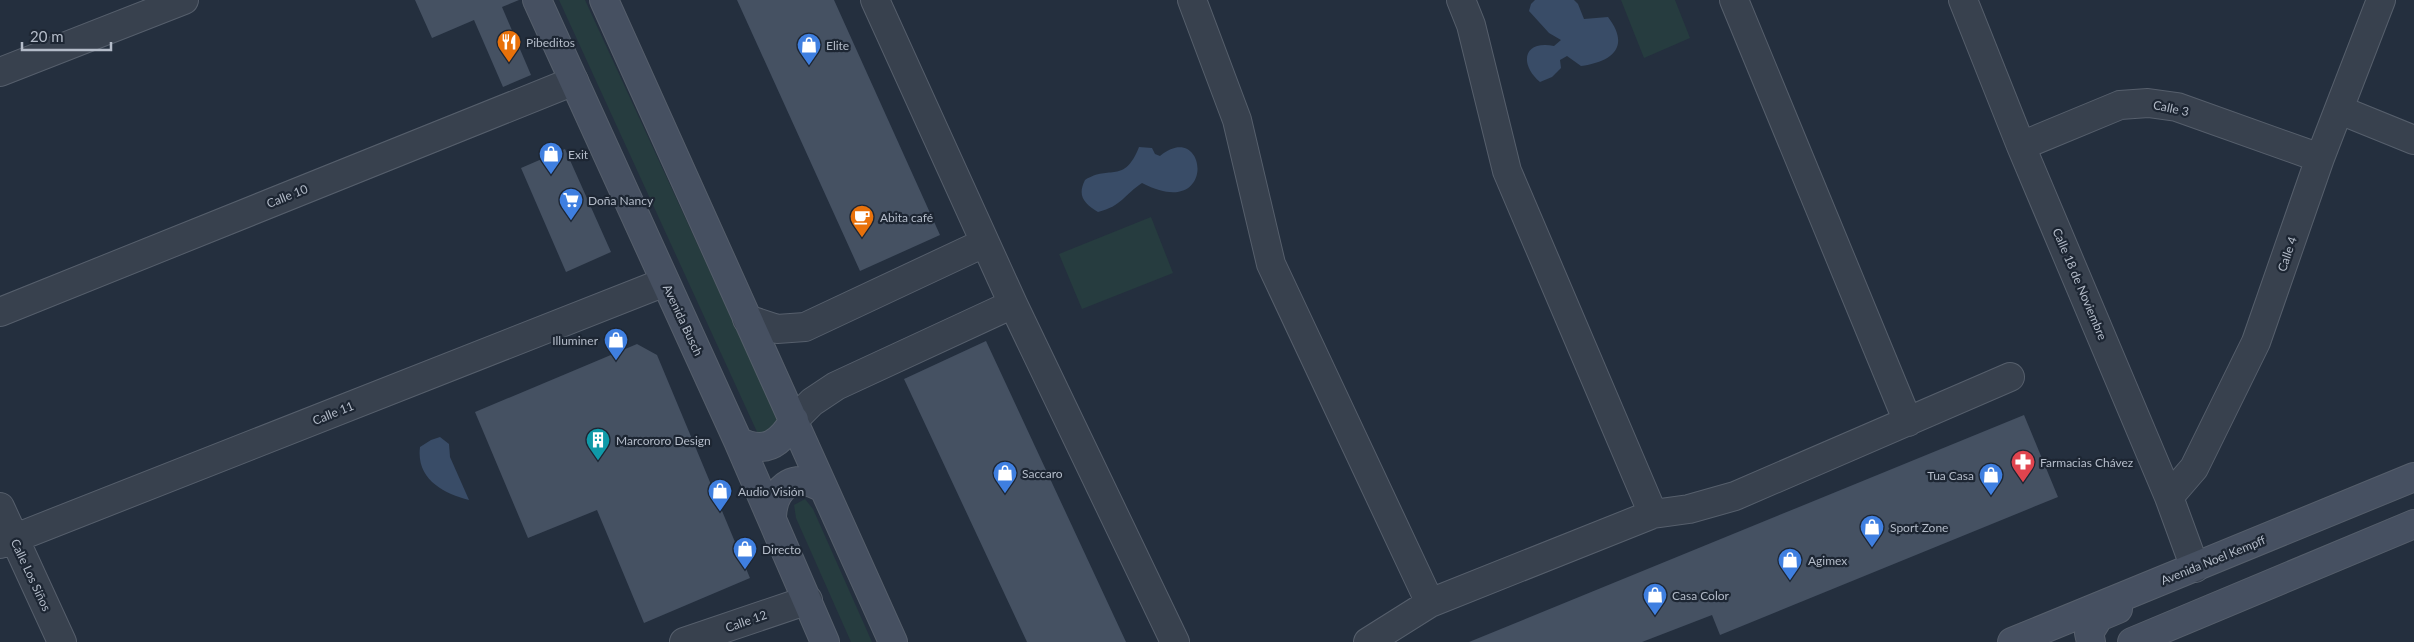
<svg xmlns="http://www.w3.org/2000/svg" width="2414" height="642" font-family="Lato,sans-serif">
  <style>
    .green { fill: #263c3f }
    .water { fill: #394c67 }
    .building { fill: #455162 }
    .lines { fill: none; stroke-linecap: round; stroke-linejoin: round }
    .minor-casing { stroke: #565f6c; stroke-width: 30 }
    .secondary-casing { stroke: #565f6c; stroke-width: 30 }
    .minor { stroke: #38414e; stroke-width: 28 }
    .secondary { stroke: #465061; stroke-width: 28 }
    .labels { text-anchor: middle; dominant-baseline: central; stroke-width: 4.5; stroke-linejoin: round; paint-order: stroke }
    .poi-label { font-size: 12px; fill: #b4bcc9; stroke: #1d2633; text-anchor: start }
    .street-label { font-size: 12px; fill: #b4bcc9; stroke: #1d2633 }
  </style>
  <rect width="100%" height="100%" fill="#242f3e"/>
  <path class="green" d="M559 0H585L780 424 771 434H758Z
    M1621 0H1675L1690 38 1644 58Z
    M1151 217 1173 273 1082 309 1059 254Z
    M805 499 813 509 872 642H851L796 518 794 505Z"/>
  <path class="water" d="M1535 0H1574L1578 4 1584 19 1608 17C1631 47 1612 62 1581 66L1567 56 1560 60 1561 68 1552 77 1540 82C1519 64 1523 40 1554 46L1561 40 1549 33 1529 11 1531 4Z
    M1139 147 1152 148 1155 154 1160 156C1207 117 1219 223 1142 183 1124 195 1122 206 1098 212 1084 203 1077 196 1085 180 1110 164 1124 185 1139 147Z
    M440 437 449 444 450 457 469 500C443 493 416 479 420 447L431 440Z"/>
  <path class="building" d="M415 0H519L502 7 531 75 503 87 474 20 432 38Z
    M737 0H834L940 235 860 271Z
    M565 149 611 252 566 272 521 168Z
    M986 341 1126 642H1027L904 379Z
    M637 344 657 355 750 578 644 623 597 510 528 538 475 412Z
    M2024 415 2058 497 1720 635 1712 615 1642 642H1469Z"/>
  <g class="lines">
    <defs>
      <path id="minor" d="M875 0 1013 304 1175 642
        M1192 0 1237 120 1271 264 1430 603
        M1461 0 1471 25 1507 171 1653 514
        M1734 0 1908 422
        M1963 0 2021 146 2169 497 2195 568
        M0 72 184 0
        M2340 110 2414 140
        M2021 146 2120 105 2148 103 2177 107 2320 158
        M0 312 574 81
        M747 319 777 329 805 327 984 243
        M794 420 812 402 836 386 1013 304
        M2169 497 2194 468 2256 342 2320 158 2381 0
        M0 507 62 642
        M0 544 665 282
        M684 642 808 600
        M1368 642 1430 603 1653 514 1689 509 1735 496 2010 377"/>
      <path id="secondary" d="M537 0 738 441 825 642
        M604 0 893 642
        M738 441C765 455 781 443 794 420
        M772 516C774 485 796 471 824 489
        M2012 642 2414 477
        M2091 642 2089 633 2099 617 2118 609
        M2132 642 2414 524"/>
    </defs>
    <use href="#minor" class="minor-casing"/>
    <use href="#secondary" class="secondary-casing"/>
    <use href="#minor" class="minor"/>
    <use href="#secondary" class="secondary"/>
  </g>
  <defs>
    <symbol id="restaurant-pin" viewBox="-11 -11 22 30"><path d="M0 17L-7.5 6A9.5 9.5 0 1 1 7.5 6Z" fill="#e8710a" stroke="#1d2633"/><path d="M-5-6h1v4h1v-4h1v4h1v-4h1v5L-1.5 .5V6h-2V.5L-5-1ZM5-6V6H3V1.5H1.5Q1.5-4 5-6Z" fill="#fff"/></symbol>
    <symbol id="shop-pin" viewBox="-11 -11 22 30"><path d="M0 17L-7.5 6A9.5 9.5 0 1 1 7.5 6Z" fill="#3f7fe0" stroke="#1d2633"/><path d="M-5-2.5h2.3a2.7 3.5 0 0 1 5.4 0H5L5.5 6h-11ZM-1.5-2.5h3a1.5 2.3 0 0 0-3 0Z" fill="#fff"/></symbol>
    <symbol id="supermarket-pin" viewBox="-11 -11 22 30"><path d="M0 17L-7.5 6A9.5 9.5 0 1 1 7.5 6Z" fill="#3f7fe0" stroke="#1d2633"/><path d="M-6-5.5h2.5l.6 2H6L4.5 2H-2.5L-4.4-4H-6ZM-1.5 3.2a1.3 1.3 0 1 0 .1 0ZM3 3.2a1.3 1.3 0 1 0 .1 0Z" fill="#fff"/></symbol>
    <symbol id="cafe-pin" viewBox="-11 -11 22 30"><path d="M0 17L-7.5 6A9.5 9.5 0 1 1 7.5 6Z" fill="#e8710a" stroke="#1d2633"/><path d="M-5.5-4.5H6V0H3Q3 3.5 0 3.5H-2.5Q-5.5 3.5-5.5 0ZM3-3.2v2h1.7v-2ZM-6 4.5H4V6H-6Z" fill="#fff"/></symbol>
    <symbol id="building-pin" viewBox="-11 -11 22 30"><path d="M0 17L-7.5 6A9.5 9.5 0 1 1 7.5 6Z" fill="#0f9aa8" stroke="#1d2633"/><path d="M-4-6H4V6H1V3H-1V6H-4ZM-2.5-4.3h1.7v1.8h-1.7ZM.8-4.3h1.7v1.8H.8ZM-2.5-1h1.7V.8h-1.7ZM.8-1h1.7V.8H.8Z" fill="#fff"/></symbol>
    <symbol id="pharmacy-pin" viewBox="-11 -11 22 30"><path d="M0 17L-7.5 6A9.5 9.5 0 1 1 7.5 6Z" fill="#e0444e" stroke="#1d2633"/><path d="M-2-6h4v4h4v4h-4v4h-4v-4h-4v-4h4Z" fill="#fff"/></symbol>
  </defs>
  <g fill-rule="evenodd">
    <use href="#restaurant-pin" x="495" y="28" width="28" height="38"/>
    <use href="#shop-pin" x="795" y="31" width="28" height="38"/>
    <use href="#shop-pin" x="537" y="140" width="28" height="38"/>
    <use href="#supermarket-pin" x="557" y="186" width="28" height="38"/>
    <use href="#cafe-pin" x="848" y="203" width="28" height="38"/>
    <use href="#shop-pin" x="602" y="326" width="28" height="38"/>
    <use href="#building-pin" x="584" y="426" width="28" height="38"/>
    <use href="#pharmacy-pin" x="2009" y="448" width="28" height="38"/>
    <use href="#shop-pin" x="991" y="459" width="28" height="38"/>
    <use href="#shop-pin" x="1977" y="461" width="28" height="38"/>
    <use href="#shop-pin" x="706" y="477" width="28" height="38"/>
    <use href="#shop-pin" x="1858" y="513" width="28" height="38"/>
    <use href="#shop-pin" x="731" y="535" width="28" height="38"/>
    <use href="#shop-pin" x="1776" y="546" width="28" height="38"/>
    <use href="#shop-pin" x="1641" y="581" width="28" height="38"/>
  </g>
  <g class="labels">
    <g class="poi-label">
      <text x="526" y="42">Pibeditos</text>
      <text x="826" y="45">Elite</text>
      <text x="568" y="154">Exit</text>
      <text x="588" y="200">Doña Nancy</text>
      <text x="880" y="217">Abita café</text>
      <text x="598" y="340" text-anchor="end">Illuminer</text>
      <text x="616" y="440">Marcororo Design</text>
      <text x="2040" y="462">Farmacias Chávez</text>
      <text x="1022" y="473">Saccaro</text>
      <text x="1974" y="475" text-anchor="end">Tua Casa</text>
      <text x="738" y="491">Audio Visión</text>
      <text x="1890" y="527">Sport Zone</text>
      <text x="762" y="549">Directo</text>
      <text x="1808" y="560">Agimex</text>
      <text x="1672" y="595">Casa Color</text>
    </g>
    <g class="street-label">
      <text transform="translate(2171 108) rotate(12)">Calle 3</text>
      <text transform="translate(287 196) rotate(-22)">Calle 10</text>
      <text transform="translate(2287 254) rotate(-71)">Calle 4</text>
      <text transform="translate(2080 284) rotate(67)">Calle 18 de Noviembre</text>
      <text transform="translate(683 320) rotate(65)">Avenida Busch</text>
      <text transform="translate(333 413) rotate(-22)">Calle 11</text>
      <text transform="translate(2213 560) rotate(-22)">Avenida Noel Kempff</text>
      <text transform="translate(31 575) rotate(65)">Calle Los Siños</text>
      <text transform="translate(746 621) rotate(-19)">Calle 12</text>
    </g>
  </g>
  <path d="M22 42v8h89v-8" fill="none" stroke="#b4bcc9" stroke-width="2.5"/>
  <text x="30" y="42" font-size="15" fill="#b4bcc9" stroke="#1d2633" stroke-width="4" paint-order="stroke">20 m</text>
</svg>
